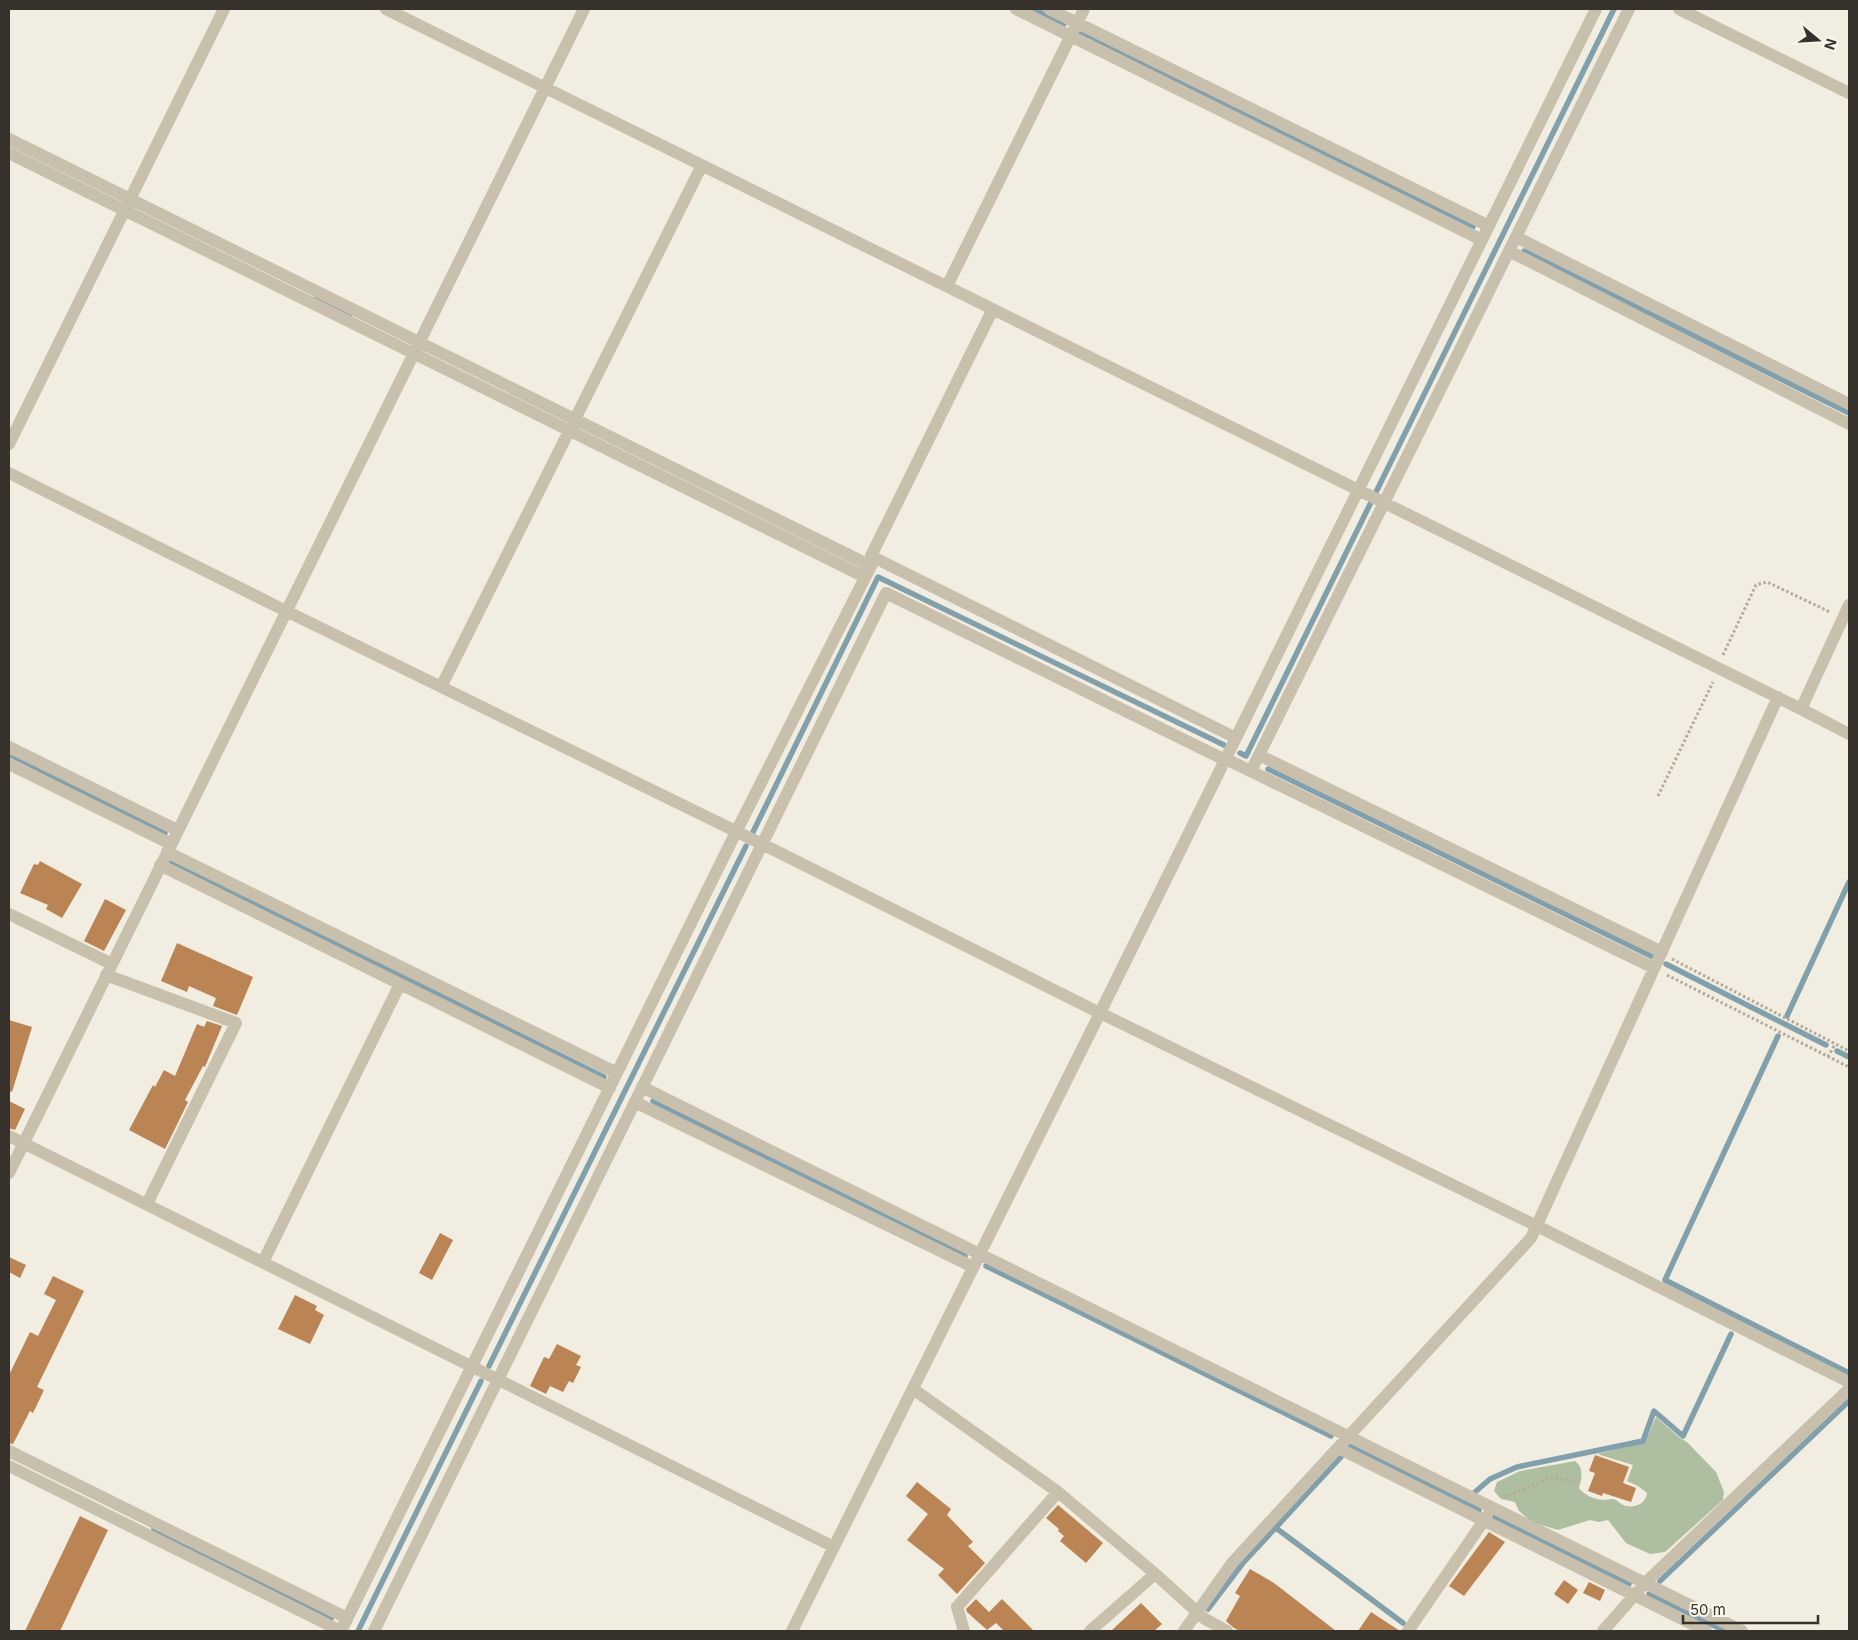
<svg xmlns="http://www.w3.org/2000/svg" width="1858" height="1640" font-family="Inter,sans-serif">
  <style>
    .green { fill: #aebfa1 }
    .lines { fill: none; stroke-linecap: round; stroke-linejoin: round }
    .stream { stroke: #82a0ab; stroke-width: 5.5 }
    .building { fill: #bb8454 }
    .path { stroke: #b4aa97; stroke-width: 3; stroke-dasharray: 2.5 2.5; stroke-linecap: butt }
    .street { stroke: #c8bfad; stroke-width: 12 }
  </style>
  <rect width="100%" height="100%" fill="#f1ede0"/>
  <path class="green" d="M1656 1417 1680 1438 1687 1442 1716 1472 1724 1492 1723 1500 1665 1552 1650 1554 1626 1543 1608 1520 1599 1522 1590 1520 1558 1530 1532 1522 1519 1511 1515 1502 1501 1499 1494 1491 1497 1482 1520 1471 1575 1461C1584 1468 1582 1478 1579 1488 1584 1495 1595 1500 1604 1500 1608 1500 1612 1498 1616 1500 1619 1502 1622 1505 1626 1506 1636 1508 1646 1503 1647 1493L1638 1486 1627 1481 1633 1465 1597 1454 1645 1442Z"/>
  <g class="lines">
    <path class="stream" d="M1033 9 1064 24
      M1079 32 1473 227
      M1524 251 1849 413
      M316 298 350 315
      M1240 753 1246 756 1614 9
      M9 754 165 833
      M1268 769 1653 957
      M753 832 878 577 1224 745
      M170 861 604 1077
      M1666 964 1826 1045
      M1787 1016 1849 882
      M1778 1036 1665 1280 1849 1373
      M1837 1051 1849 1057
      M653 1101 965 1256
      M986 1266 1331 1436
      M489 1366 746 846
      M1350 1446 1479 1510
      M1475 1492 1490 1479 1517 1467 1643 1441 1654 1411 1683 1436 1731 1334
      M1494 1517 1629 1584
      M1276 1528 1403 1623
      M154 1529 331 1619
      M1660 1581 1849 1401
      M1649 1594 1725 1631
      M1208 1609 1243 1563 1341 1457
      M358 1631 481 1381"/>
  </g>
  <path class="building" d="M40 861 82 884 62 918 46 909 48 905 20 893 34 864 38 865Z
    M105 899 126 910 104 951 84 941Z
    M177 943 253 977 237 1015 213 1006 216 998 189 986 187 992 161 981Z
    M9 1020 32 1027 12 1092 9 1091Z
    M207 1021 222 1026 205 1067 203 1066 185 1100 188 1102 165 1149 129 1130 153 1085 155 1087 164 1070 175 1076 197 1024 204 1027Z
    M9 1101 25 1109 15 1130 9 1128Z
    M440 1233 453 1240 432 1280 419 1273Z
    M9 1257 26 1265 20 1278 9 1272Z
    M53 1276 84 1291 37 1387 44 1390 33 1413 30 1411 13 1444 9 1443V1375L30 1332 38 1336 56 1300 44 1294Z
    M295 1295 317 1306 315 1310 324 1315 310 1344 278 1329Z
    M557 1344 581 1356 576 1365 581 1367 573 1383 569 1381 563 1392 550 1386 546 1394 530 1386 544 1357 549 1359Z
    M1595 1455 1629 1467 1623 1483 1636 1488 1631 1502 1603 1493 1602 1496 1588 1491 1595 1473 1589 1471Z
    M917 1482 951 1509 947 1515 973 1542 968 1546 985 1563 957 1594 938 1575 944 1569 907 1540 928 1514 906 1496Z
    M1058 1505 1103 1543 1086 1563 1060 1541 1064 1536 1058 1531 1059 1529 1046 1518Z
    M80 1516 108 1530 60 1631H25Z
    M1489 1532 1505 1542 1464 1596 1449 1586Z
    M1250 1569 1274 1583 1336 1631H1240L1234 1628 1226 1621 1240 1596 1235 1593Z
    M1564 1580 1578 1590 1568 1604 1554 1594Z
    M1589 1582 1605 1590 1600 1601 1583 1593Z
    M976 1599 989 1612 1002 1599 1034 1631H1004L996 1623 987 1630 967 1612 966 1609Z
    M1141 1603 1162 1624 1154 1631H1111Z
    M1371 1612 1400 1631H1358Z"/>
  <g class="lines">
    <path class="path" d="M1723 655 1756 585 1767 582 1830 612
      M1658 796 1713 682
      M1672 959 1849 1051
      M1667 975 1849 1067
      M1828 1057 1835 1044
      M1504 1497 1551 1478 1577 1481"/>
    <path class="street" d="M386 9 1801 709 1849 734
      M1016 9 1482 240
      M1049 9 1489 226
      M1679 9 1849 93
      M9 139 871 566
      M9 153 865 577
      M1516 237 1849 404
      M1509 251 1849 424
      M947 286 1084 9
      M993 309 871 556 1236 738
      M9 444 224 9
      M9 473 286 611 762 844 1100 1013 1537 1226 1849 1382
      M441 687 702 165
      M1801 709 1849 605
      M9 747 177 830
      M1259 755 1662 952
      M1226 759 1654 968
      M9 764 171 844
      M1251 771 1629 9
      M167 852 617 1073
      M160 865 610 1088
      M9 914 112 964
      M106 975 236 1023 147 1204
      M642 1087 1742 1631
      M635 1102 973 1267
      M9 1136 834 1547
      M9 1173 584 9
      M263 1262 400 984
      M913 1389 1058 1492 1153 1572 1205 1619 1227 1631
      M1338 1448 1706 1631
      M9 1451 347 1618
      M9 1466 341 1631
      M341 1631 736 832 875 558
      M374 1631 886 593 1225 760
      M792 1631 1100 1013 1596 9
      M964 1631 957 1607 1058 1492
      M1090 1631 1155 1574
      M1184 1631 1232 1563 1531 1238 1778 697
      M1408 1631 1487 1516
      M1603 1631 1645 1583 1849 1389"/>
  </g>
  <rect width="1858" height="1640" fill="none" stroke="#37312b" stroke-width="20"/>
  <g transform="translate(1818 40) rotate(108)" stroke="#f9f6ec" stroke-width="4" paint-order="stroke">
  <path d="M0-4L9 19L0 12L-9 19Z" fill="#37312b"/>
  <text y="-8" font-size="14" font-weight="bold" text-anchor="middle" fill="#37312b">N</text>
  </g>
  <path d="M1683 1615v8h135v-8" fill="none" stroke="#37312b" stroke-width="2.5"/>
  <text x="1690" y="1615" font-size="15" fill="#37312b" stroke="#f9f6ec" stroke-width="4" paint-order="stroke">50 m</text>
</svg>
